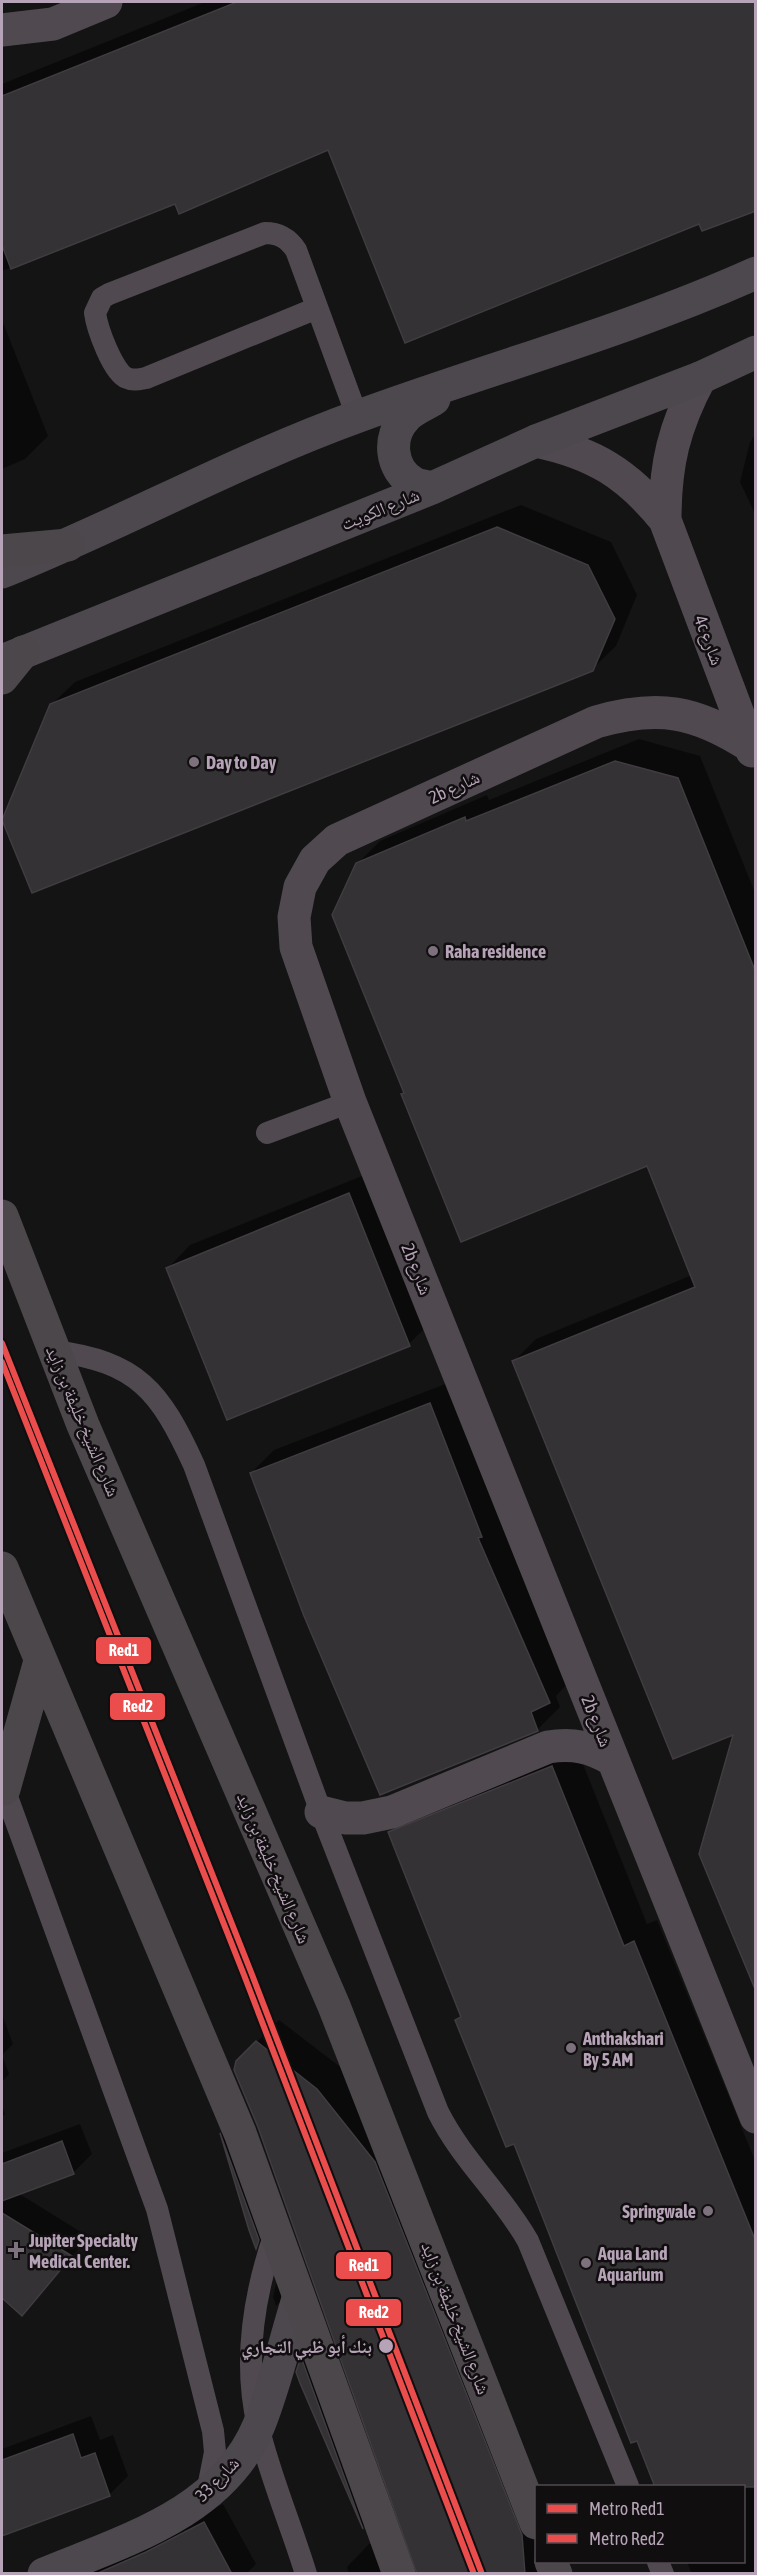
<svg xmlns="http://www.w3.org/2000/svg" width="757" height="2575" font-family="'Asap Condensed','Noto Naskh Arabic',sans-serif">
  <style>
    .shadow { fill: #0007 }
    .building { fill: #343234; stroke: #403c41; stroke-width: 1.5 }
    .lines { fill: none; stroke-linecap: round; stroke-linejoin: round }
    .lane { stroke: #504a50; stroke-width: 22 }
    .street { stroke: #504a50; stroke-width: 33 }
    .secondary { stroke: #4d484d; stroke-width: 33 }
    .primary { stroke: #4b474b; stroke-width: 33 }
    .metro-1-casing { stroke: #100e0f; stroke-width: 10 }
    .metro-2-casing { stroke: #100e0f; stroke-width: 10 }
    .metro-1 { stroke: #eb4d4d; stroke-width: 6 }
    .metro-2 { stroke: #eb4d4d; stroke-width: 6 }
    .poi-dot { fill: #7d717e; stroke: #100e0f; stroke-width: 2 }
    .stop-dot { fill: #b6a3b7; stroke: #100e0f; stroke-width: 2 }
    .labels { text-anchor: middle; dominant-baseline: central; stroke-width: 5; stroke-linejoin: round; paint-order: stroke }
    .street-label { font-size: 18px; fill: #b6a3b7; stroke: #100e0f }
    .poi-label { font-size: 18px; font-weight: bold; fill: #b6a3b7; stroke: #100e0f; text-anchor: start }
    .stop-label { font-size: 18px; font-weight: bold; fill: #b6a3b7; stroke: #100e0f; text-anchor: end }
    .line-badge { stroke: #100e0f; stroke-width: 2 }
    .badge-label { font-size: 16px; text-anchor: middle; font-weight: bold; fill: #fff }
  </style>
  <rect width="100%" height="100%" fill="#141414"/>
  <path class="shadow" d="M205 2H756V209L700 222 329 148 176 202 2 271V84Z
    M2 320 48 436 25 459 2 469Z
    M756 433V516L740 482 750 442Z
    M521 505 611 542 637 595 616 646 592 669 51 705 75 682Z
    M639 739 700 756 756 895V1987L700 1854 735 1732 514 1361 536 1339 692 1275 648 1165 406 1092 357 864 380 841 487 795 489 800Z
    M372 1172 432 1321 409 1344 168 1268 190 1245Z
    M453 1381 572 1679 556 1696 560 1707 537 1730 251 1473 274 1450Z
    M575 1744 647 1924 657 1920 756 2163V2574H692L687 2562H744V2486L515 2142 457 2020 462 2015 390 1832 413 1809Z
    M2 2014 13 2044 2 2055 9 2074 2 2082Z
    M279 2020 339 2066 397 2139 536 2492V2562L549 2574H349L347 2567 369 2544 396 2537 410 2566 419 2570 237 2061Z
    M2 2106 5 2114 2 2117Z
    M243 2112 278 2225 256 2246 221 2134Z
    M80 2124 92 2154 73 2173 18 2193 89 2237 22 2314 2 2296V2153Z
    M298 2263V2284L276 2306 273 2297 276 2284Z
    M324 2336 385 2505 363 2527 298 2372 302 2358Z
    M91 2416 100 2440 113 2435 128 2476 109 2495 3 2533 2 2449Z
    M223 2504 256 2564 246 2574H54L134 2548Z"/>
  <path class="building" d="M237 2H756V211L702 231 699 224 405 343 328 150 179 214 175 204 11 269 2 245V96Z
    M497 527 588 565 615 619 593 671 32 893 2 820 50 704Z
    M615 761 678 778 756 973 755 1989 699 1854 733 1735 673 1759 512 1361 695 1287 647 1166 461 1242 401 1094 404 1093 332 915 356 863 465 817 466 821Z
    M349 1193 410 1346 227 1420 166 1268Z
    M430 1403 482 1537 478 1538 550 1703 531 1712 538 1731 380 1795 304 1616 250 1473Z
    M552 1766 624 1946 634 1941 756 2242V2487H655L637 2441 631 2443 514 2144 506 2147 455 2020 461 2017 388 1832Z
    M256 2041 317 2089 375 2162 522 2535 525 2574H417L258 2127 234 2070 236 2061Z
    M220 2133 259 2240 256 2249 249 2230Z
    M62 2141 74 2174 2 2201V2164Z
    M2 2213 72 2256 22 2316 2 2298Z
    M301 2357 363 2529 300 2383 296 2372Z
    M73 2434 81 2458 95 2453 110 2496 2 2536V2460Z
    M204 2522 232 2574H96L146 2552Z"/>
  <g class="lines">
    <path class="lane" d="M317 308 146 378C140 379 133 381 127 378 113 373 97 328 95 313L102 298 109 294 265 233C279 233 288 238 296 250L357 416
      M267 1133 350 1102
      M54 1351C138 1362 160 1391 194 1465L321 1812 438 2112C462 2160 502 2195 528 2241L628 2486
      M2 1783 157 2209 213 2431 215 2452 207 2493
      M275 2233C254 2294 243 2362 258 2426 270 2476 291 2525 306 2574
      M658 2562 663 2574"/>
    <path class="street" d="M2 30 53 24 106 2
      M536 441C594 453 628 474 665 520L752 751
      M665 520C665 464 674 427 700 378
      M750 746C696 711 658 704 596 722L337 840 315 860 300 887 294 917 296 947 350 1102 756 2117
      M321 1812 345 1818H363L392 1812 548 1747C573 1743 591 1747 613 1760"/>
    <path class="secondary" d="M432 488C427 486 419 486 414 483 390 470 387 436 406 417 413 409 425 405 434 399
      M2 572C122 524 237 460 359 416 490 368 627 331 756 273
      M2 661 432 488 536 441 700 378 756 352
      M44 2574C123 2541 223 2513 259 2425 275 2385 285 2341 298 2299"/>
    <path class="primary" d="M2 551 68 545
      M2 678 23 652
      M2 1216 83 1425 334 2006 536 2523
      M2 1568 240 2133 399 2574
      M4 1789 40 1661
      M551 2562 556 2574"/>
    <defs>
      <path id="metro-1" d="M2 1343 251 1972 482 2574"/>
      <path id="metro-2" d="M2 1362 244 1975 474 2574"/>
    </defs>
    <use href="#metro-1" class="metro-1-casing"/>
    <use href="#metro-2" class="metro-2-casing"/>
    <use href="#metro-1" class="metro-1"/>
    <use href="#metro-2" class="metro-2"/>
  </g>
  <g class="poi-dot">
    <circle cx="194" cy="762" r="6"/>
    <circle cx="433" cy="951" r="6"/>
    <circle cx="571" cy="2048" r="6"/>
    <circle cx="708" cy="2211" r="6"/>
    <path d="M13 2241h6v6h6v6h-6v6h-6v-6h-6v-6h6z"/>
    <circle cx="586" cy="2263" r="6"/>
  </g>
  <circle class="stop-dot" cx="386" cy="2346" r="8"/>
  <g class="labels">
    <g class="street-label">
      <text transform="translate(380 509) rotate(-22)">شارع الكويت</text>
      <text transform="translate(709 640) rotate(69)">4c شارع</text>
      <text transform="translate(454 787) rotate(-25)">2b شارع</text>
      <text transform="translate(417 1269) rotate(68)">2b شارع</text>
      <text transform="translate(83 1421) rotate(67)">شارع الشيخ خليفة بن زايد</text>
      <text transform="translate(597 1721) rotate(68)">2b شارع</text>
      <text transform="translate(274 1868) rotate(67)">شارع الشيخ خليفة بن زايد</text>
      <text transform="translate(456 2318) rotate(69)">شارع الشيخ خليفة بن زايد</text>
      <text transform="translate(217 2479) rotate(-46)">شارع 33</text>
    </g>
    <g class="poi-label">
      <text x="206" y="762">Day to Day</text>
      <text x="445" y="951">Raha residence</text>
      <text x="583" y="2038">Anthakshari<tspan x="583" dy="21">By 5 AM</tspan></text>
      <text x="696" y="2211" text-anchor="end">Springwale</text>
      <text x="29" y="2240">Jupiter Specialty<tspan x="29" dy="21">Medical Center.</tspan></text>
      <text x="598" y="2253">Aqua Land<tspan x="598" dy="21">Aquarium</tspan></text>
    </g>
    <g class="stop-label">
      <text x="372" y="2346">بنك أبو ظبي التجاري</text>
    </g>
  </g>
  <g class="line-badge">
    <rect x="95" y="1636" width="57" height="29" rx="6" fill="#eb4d4d"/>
    <rect x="109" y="1692" width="57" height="29" rx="6" fill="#eb4d4d"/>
    <rect x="335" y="2251" width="57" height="29" rx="6" fill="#eb4d4d"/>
    <rect x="345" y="2298" width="57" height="29" rx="6" fill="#eb4d4d"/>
  </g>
  <g class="badge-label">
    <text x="124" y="1656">Red1</text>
    <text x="138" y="1712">Red2</text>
    <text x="364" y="2271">Red1</text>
    <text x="374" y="2318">Red2</text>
  </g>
  <rect width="757" height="2575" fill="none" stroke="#b6a3b7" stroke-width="6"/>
  <rect x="535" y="2485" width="210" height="78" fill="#100e0f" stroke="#524a52" stroke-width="1.5"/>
  <rect x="547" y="2504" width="30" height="9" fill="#eb4d4d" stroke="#524a52" stroke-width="1.5"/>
  <text x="589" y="2515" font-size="18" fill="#b6a3b7">Metro Red1</text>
  <rect x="547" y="2534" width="30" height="9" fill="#eb4d4d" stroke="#524a52" stroke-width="1.5"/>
  <text x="589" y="2545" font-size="18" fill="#b6a3b7">Metro Red2</text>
</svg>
